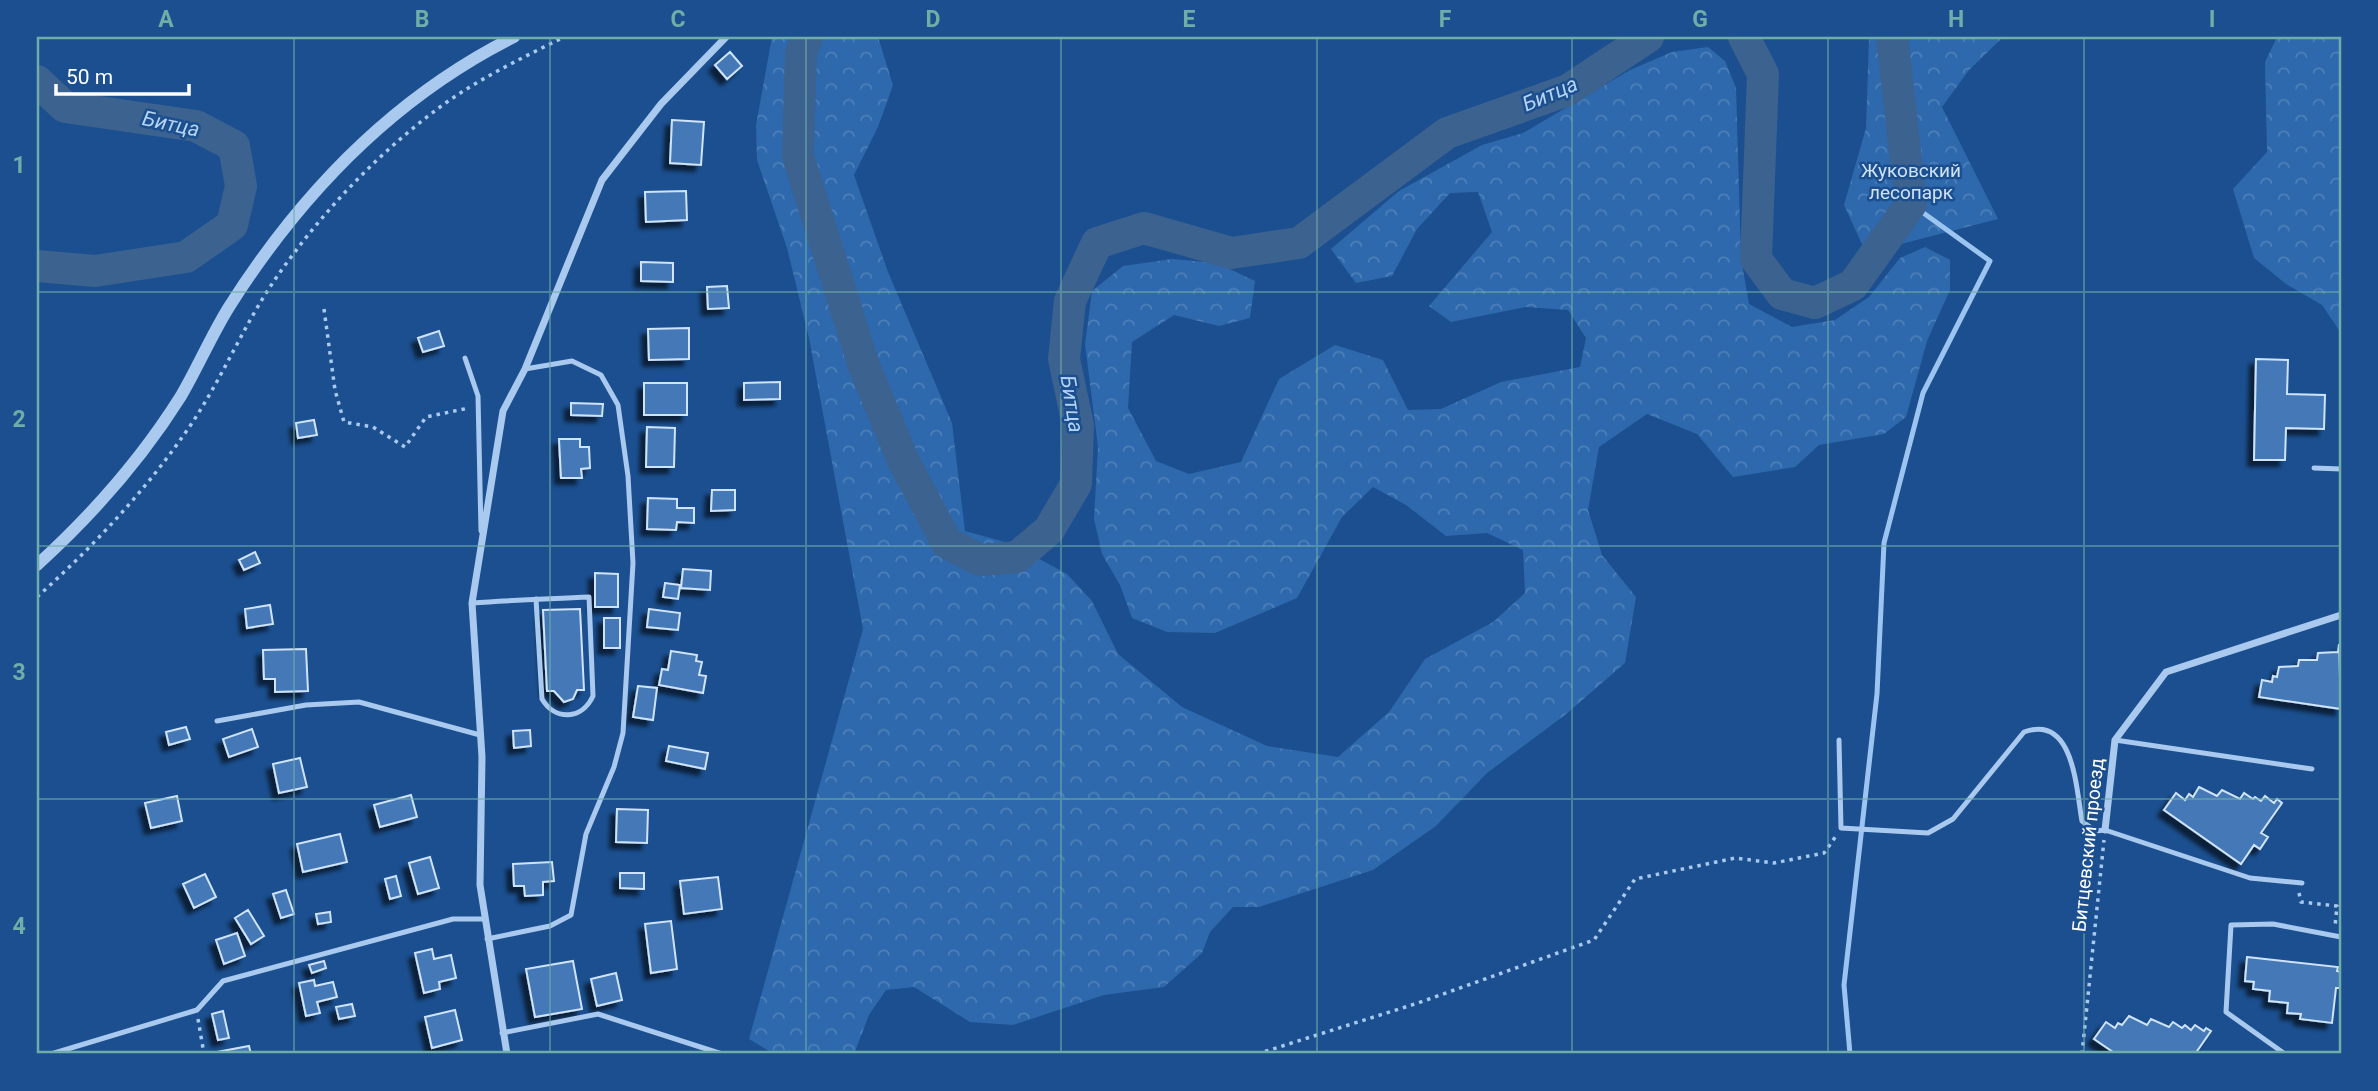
<svg xmlns="http://www.w3.org/2000/svg" width="2378" height="1091" font-family="Roboto,sans-serif">
  <style>
    .forest { fill: url(#forest-crowns) }
    .lines { fill: none; stroke-linecap: round; stroke-linejoin: round }
    .stream { stroke: #9cc4f0; stroke-width: 5 }
    .river { stroke: #3c6290; stroke-width: 32 }
    .building { fill: #4478b7; stroke: #cfe3fa; stroke-width: 2; filter: url(#shadow) }
    .path { stroke: #a9c9ee; stroke-width: 3.5; stroke-dasharray: 3.5 5; stroke-linecap: butt }
    .service { stroke: #a9c9ee; stroke-width: 5 }
    .minor { stroke: #a9c9ee; stroke-width: 7 }
    .tertiary { stroke: #a9c9ee; stroke-width: 12 }
    .grid { fill: none; stroke: #6fada8; stroke-width: 2; stroke-opacity: 0.55 }
    .labels { text-anchor: middle; dominant-baseline: central; stroke-width: 5; stroke-linejoin: round; paint-order: stroke }
    .park-label { font-size: 19px; fill: #cfe3fa; stroke: #1b4f8f }
    .street-label { font-size: 19px; fill: #fff; stroke: #1b4f8f }
    .water-label { font-size: 21px; font-style: italic; fill: #b5d3f5; stroke: #1b4f8f }
    .neatline { fill: none; stroke: #6fada8; stroke-width: 2.5 }
    .grid-label { font-size: 23px; text-anchor: middle; font-weight: bold; fill: #6fada8 }
  </style>
  <defs>
    <pattern id="forest-crowns" width="20" height="18" patternUnits="userSpaceOnUse" patternTransform="scale(1.75)"><rect width="20" height="18" fill="#2e69ad"/><path d="M2 6a3 3 0 1 1 6 0M12 15a3 3 0 1 1 6 0" fill="none" stroke="#4d80b9"/></pattern>
    <filter id="shadow"><feDropShadow dx="-6" dy="6" stdDeviation="2" flood-color="#0009"/></filter>
  </defs>
  <rect width="100%" height="100%" fill="#1b4f8f"/>
  <path class="forest" d="M772 37H878L893 85 878 127 854 175 888 272 952 423 965 531 1012 544 1067 574 1092 601 1118 654 1182 707 1267 746 1338 757 1389 712 1425 659 1493 622 1525 593 1523 550 1487 533 1446 536 1406 505 1373 487 1342 517 1297 598 1215 633 1167 632 1132 618 1120 585 1102 554 1094 519 1098 447 1085 344 1092 291 1123 266 1172 259 1217 263 1255 281 1250 318 1219 326 1174 315 1132 342 1128 408 1156 461 1189 474 1241 462 1279 379 1335 345 1383 360 1408 410 1441 409 1501 382 1580 367 1586 338 1568 310 1526 307 1451 322 1429 306 1492 232 1478 192 1450 193 1417 229 1392 276 1356 283 1331 249 1399 191 1482 145 1523 133 1630 70 1672 52 1708 47 1725 61 1736 88 1741 258 1749 304 1792 327 1835 320 1869 297 1900 258 1925 247 1950 260V290L1927 341 1906 417 1884 434 1819 445 1795 467 1733 477 1697 434 1647 414 1599 447 1588 510 1602 555 1636 597 1625 663 1565 715 1487 773 1436 826 1373 870 1259 907H1233L1210 932 1202 953 1164 987 1104 995 1013 1025 970 1022 914 987 886 990 869 1015 854 1054H774L749 1039 863 629 809 338 787 248 757 160 756 125Z
    M1869 37H2003L1969 70 1942 107 1998 219 1866 253 1844 205 1866 128Z
    M2277 37H2341V333L2322 305 2286 284 2254 258 2233 189 2267 152 2265 62Z"/>
  <g class="lines">
    <path class="stream" d="M1850 1054 1844 985 1877 694 1884 543 1923 393 1990 261 1911 204"/>
    <path class="river" d="M807 37 801 53 798 156 864 366 903 460 947 543 980 560 1017 557 1049 530 1076 484 1078 425 1064 359 1070 301 1097 243 1144 228 1231 253 1299 243 1447 133 1568 90 1648 37
      M1744 37 1763 74 1756 259 1782 294 1815 303 1853 285 1911 204 1892 37
      M37 81 65 107 196 126 234 146 241 186 232 225 186 257 95 271 37 266"/>
  </g>
  <path class="building" d="M730 52 742 66 727 79 715 65Z
    M672 120 704 122 701 165 670 163Z
    M686 191 687 220 646 222 645 192Z
    M641 262 673 263V282L641 281Z
    M727 286 729 308 708 309 707 287Z
    M689 328V359L649 360 648 329Z
    M439 331 444 346 423 352 418 338Z
    M2256 359 2288 360 2287 394 2325 395 2324 429 2286 428 2285 460H2254Z
    M780 382V399L744 400V383Z
    M644 383H687V415H644Z
    M571 403 603 404 602 416 571 415Z
    M314 420 317 435 298 438 296 423Z
    M647 427 675 428 674 467H646Z
    M559 439H580V447H589L590 468 581 469 582 478H561Z
    M712 490H735V510L711 511Z
    M648 498 677 499V508H694V523L677 522 676 530 647 529Z
    M255 552 260 563 244 570 239 560Z
    M683 569 711 571 710 590 681 588Z
    M595 573 618 574V607H595Z
    M665 583 680 585 678 599 663 597Z
    M270 605 273 624 247 628 245 609Z
    M580 609 584 690H577L573 699 564 702 554 691H547L543 610Z
    M649 609 680 613 678 630 647 627Z
    M604 618H620V648H604Z
    M2339 644 2341 709 2259 697 2262 680 2272 682 2273 676 2277 677 2279 667 2298 666 2299 660H2317L2318 653 2338 652Z
    M306 649 308 691 275 692V679H264L263 650Z
    M671 651 697 655 696 661 702 662 699 675 706 676 703 693 659 685 662 669 668 670Z
    M638 686 657 688 653 720 633 717Z
    M186 727 190 739 169 745 166 732Z
    M252 729 258 747 229 757 223 739Z
    M530 730 531 746 514 748 513 731Z
    M669 746 708 753 705 769 666 761Z
    M300 758 307 787 279 793 273 764Z
    M2199 787 2217 796 2222 790 2240 799 2244 793 2253 799 2255 797 2261 801 2265 796 2274 803 2277 799 2282 803 2261 833 2268 837 2260 849 2254 845 2241 864 2164 810 2176 793 2185 800 2189 794 2193 797Z
    M411 795 417 817 380 827 374 805Z
    M177 796 182 821 151 828 145 803Z
    M617 809 648 810 647 843 616 842Z
    M340 834 347 862 303 872 297 844Z
    M430 857 439 888 418 894 409 863Z
    M552 862 554 881 543 882V895L525 896 524 886H514L513 864Z
    M620 873H644V889L620 888Z
    M205 874 216 897 194 908 183 884Z
    M396 876 401 896 390 899 385 879Z
    M718 877 722 909 684 914 680 881Z
    M286 890 294 914 281 918 273 894Z
    M248 910 264 936 251 944 235 918Z
    M330 912 331 922 318 924 316 914Z
    M671 921 677 969 651 973 645 924Z
    M237 933 245 956 224 964 216 940Z
    M432 949 434 959 451 955 456 978 439 982 440 989 424 993 415 953Z
    M2247 957 2338 967 2337 971 2341 972V988H2336L2332 1023 2300 1019 2301 1014 2287 1013 2288 1003 2269 1001 2270 991 2253 989 2254 982 2245 981Z
    M324 961 326 968 312 973 309 965Z
    M573 961 582 1009 535 1017 526 969Z
    M616 973 622 1000 597 1006 591 979Z
    M314 980 315 986 333 982 337 997 317 1002 320 1013 306 1016 299 983Z
    M352 1004 355 1016 339 1019 336 1007Z
    M455 1010 462 1040 432 1048 425 1017Z
    M223 1011 229 1038 218 1040 212 1014Z
    M2129 1016 2147 1025 2151 1019 2169 1027 2173 1022 2182 1028 2185 1025 2191 1030 2195 1025 2204 1031 2206 1028 2211 1031 2195 1054H2116L2094 1039 2106 1022 2115 1028 2118 1023 2122 1025Z
    M249 1046 251 1054H218L217 1052Z"/>
  <g class="lines">
    <path class="path" d="M324 309 335 390 344 422 373 427 405 447 426 417 469 408
      M37 597C96 544 150 486 194 420 224 374 245 323 276 278 321 213 377 154 440 107 478 79 522 58 564 37
      M2299 893 2301 902 2337 906 2335 926
      M198 1019 204 1054
      M1257 1054 1418 1003 1594 940 1635 879 1735 858 1774 863 1824 853 1836 836
      M2082 1054 2104 840"/>
    <path class="service" d="M465 358 478 396 481 531
      M2314 468 2341 469
      M472 603C511 600 550 599 589 597L593 696C582 720 555 721 542 699L536 599
      M217 721 306 705 359 702 480 735
      M1839 740 1841 828 1928 833 1953 819 2024 732C2074 714 2076 788 2082 821L2095 831 2105 830 2250 878 2302 883
      M2115 740 2312 769
      M487 939 550 926 571 915 586 834 614 767 623 733 633 563 628 476 618 405 601 375 572 361 525 369
      M502 1033 598 1014 722 1054
      M51 1054 197 1010 223 981 453 919H485
      M2285 1054 2226 1012 2231 925 2273 924 2341 937"/>
    <path class="minor" d="M2105 830 2115 740 2166 672 2341 615
      M507 1054 480 885 482 757 472 603 503 411 525 369 602 180 661 104 726 37"/>
    <path class="tertiary" d="M37 565C91 516 142 458 181 396 198 367 211 336 229 307 300 195 394 97 514 37"/>
  </g>
  <path class="grid" d="M294 37V1054M550 37V1054M806 37V1054M1061 37V1054M1317 37V1054M1572 37V1054M1828 37V1054M2084 37V1054M37 292H2341M37 546H2341M37 799H2341"/>
  <g class="labels">
    <g class="park-label">
      <text x="1911" y="170">Жуковский<tspan x="1911" dy="22">лесопарк</tspan></text>
    </g>
    <g class="street-label">
      <text transform="translate(2088 845) rotate(-84)">Битцевский проезд</text>
    </g>
    <g class="water-label">
      <text transform="translate(1550 94) rotate(-23)">Битца</text>
      <text transform="translate(171 124) rotate(12)">Битца</text>
      <text transform="translate(1072 404) rotate(81)">Битца</text>
    </g>
  </g>
  <rect width="2378" height="1091" fill="none" stroke="#1b4f8f" stroke-width="77"/>
  <path d="M56 84v10h133v-10" fill="none" stroke="#ffffff" stroke-width="3.5"/>
  <text x="66" y="84" font-size="21" fill="#ffffff" stroke="#1b4f8f" stroke-width="5" paint-order="stroke">50 m</text>
  <rect x="38" y="38" width="2302" height="1014" class="neatline"/>
  <g class="grid-label">
    <text x="166" y="27">A</text>
    <text x="422" y="27">B</text>
    <text x="678" y="27">C</text>
    <text x="933" y="27">D</text>
    <text x="1189" y="27">E</text>
    <text x="1445" y="27">F</text>
    <text x="1700" y="27">G</text>
    <text x="1956" y="27">H</text>
    <text x="2212" y="27">I</text>
    <text x="19" y="173">1</text>
    <text x="19" y="427">2</text>
    <text x="19" y="680">3</text>
    <text x="19" y="934">4</text>
  </g>
</svg>
